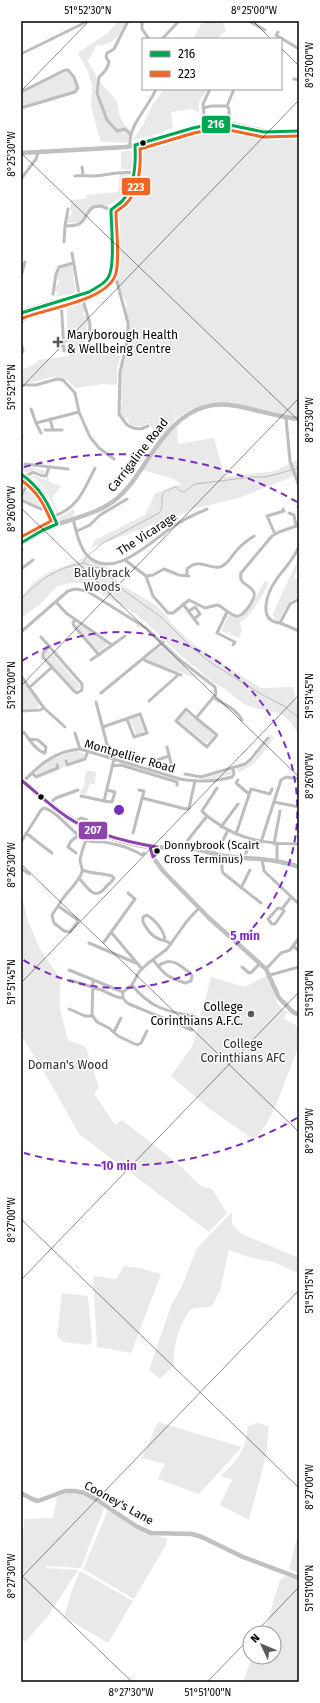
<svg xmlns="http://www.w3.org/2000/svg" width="320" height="1703" font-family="'Fira Sans',sans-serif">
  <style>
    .green { fill: #e9e9e9 }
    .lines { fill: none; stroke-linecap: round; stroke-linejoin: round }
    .stream { stroke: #bbb; stroke-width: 1 }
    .street { stroke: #bdbdbd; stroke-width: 3 }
    .secondary { stroke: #c0c0c0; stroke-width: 4.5 }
    .bus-1-casing { stroke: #fff; stroke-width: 6 }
    .bus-2-casing { stroke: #fff; stroke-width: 6 }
    .bus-3-casing { stroke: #fff; stroke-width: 6 }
    .bus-1 { stroke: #00a651; stroke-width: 3 }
    .bus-2 { stroke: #f26522; stroke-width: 3 }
    .bus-3 { stroke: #8e44ad; stroke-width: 3 }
    .ticks { fill: none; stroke: #000; stroke-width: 1; stroke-opacity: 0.45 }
    .ring { fill: none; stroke: #7b2cbf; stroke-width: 2; stroke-dasharray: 7 5 }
    .bus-dot { fill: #000; stroke: #fff; stroke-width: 1.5 }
    .poi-dot { fill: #595959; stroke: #fff; stroke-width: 1.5 }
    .labels { text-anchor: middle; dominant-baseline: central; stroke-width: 3; stroke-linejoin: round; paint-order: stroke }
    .bus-label { font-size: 11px; fill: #000; stroke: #fff; text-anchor: start }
    .poi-label { font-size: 12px; fill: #000; stroke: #fff; text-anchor: start }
    .street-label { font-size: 12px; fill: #000; stroke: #fff }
    .park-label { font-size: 12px; fill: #2e2e2e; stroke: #fff }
    .centre { fill: #7b2cbf; stroke: #fff; stroke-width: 2 }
    .ring-label { font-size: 12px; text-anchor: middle; font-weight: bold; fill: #7b2cbf; stroke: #fff; stroke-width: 3; stroke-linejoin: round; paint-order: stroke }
    .line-badge { stroke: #fff; stroke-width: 1.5 }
    .badge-label { font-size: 11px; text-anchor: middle; font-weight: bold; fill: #fff }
    .neatline { fill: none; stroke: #000; stroke-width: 1.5 }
    .ticks-label { font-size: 10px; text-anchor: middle; fill: #000 }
  </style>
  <rect width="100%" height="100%" fill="#fff"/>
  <path class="green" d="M118 21H126C118 37 115 44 96 46L88 61 98 80 117 101 119 114 124 124 132 132 127 143 101 142 91 107 92 86 88 72 78 53 109 32Z
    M203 21H222L226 31 216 39H193Z
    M68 70 74 77 78 86 74 92 21 107V92Z
    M164 89H208L199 102V112L192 109 171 112 173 128 151 136 133 140 143 125 152 106Z
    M211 126 232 127 266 134H281L284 135 290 133H299V417L284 415 244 406H200L189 410 176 419 174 412 175 420 160 437 148 423 145 424 144 426H132L128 423 129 421 126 418H124L121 415 120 405 122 404V400L120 398 122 368 130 339 132 338 133 335 129 333C130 324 124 313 127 304L114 276 116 266 114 219 116 210 120 207 121 216 122 205C132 195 136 181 138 167 139 159 138 152 143 145Z
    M126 151H131L133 154 132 169 130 170 121 169V152Z
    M120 174 130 175C129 190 121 201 107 206 89 202 91 210 81 222L67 223 69 215 72 213 70 209 71 200 85 199 87 195 118 192Z
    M72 265 74 274 73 277 76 290 72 294 52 297 58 294 55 290 56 285 59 282 57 275 60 268Z
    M81 299 85 309 83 314 88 318 89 324 86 326 89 332 88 339H86L85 341 89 347 121 356 117 368V385L103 384 75 388C60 367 43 382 25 384L24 382H21L22 370 38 362V360L69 356V350L71 346 68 341 66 302Z
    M177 426 178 444 214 438 225 477 275 471 299 459V474L239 498 194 509 91 548 95 540 145 515 155 493 182 484 173 479 143 470 162 442Z
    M21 465 45 471 44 475 35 470 26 473 21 469Z
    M31 474 46 480 48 476 49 482 61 486 52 498 58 513H57C51 499 44 485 31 476Z
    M27 482 40 494 46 506 41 508 22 500 25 492 30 490 31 487 26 484Z
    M73 509 75 513 72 517 60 521 58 519Z
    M87 557C94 564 102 564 110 568 116 570 116 579 120 584L157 606 165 614 172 624 193 644 215 659 261 688 293 687 296 702 299 706V733C292 727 292 721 282 715 276 711 256 709 246 705 234 699 227 687 215 684L177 652 147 623 136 614 85 584C74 582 61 583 52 591 48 596 44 601 39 605 32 610 27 613 21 619V597L33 583 47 573Z
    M299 557V564L293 581 296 578 299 580V597C287 600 284 611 279 621L274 620 275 616 274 617 272 615Z
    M265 581 269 583C263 594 250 618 240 622L242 630 239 638 230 635 232 628 229 634 222 631 228 615 239 618C252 609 257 593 265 581Z
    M76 623 106 642 107 645 101 650 98 651 76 627Z
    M161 647H165L196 678 147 660V658Z
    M48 651H50L80 686V688L75 690 45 656 44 653Z
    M21 679 40 704 36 708 21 709Z
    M185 712 188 713 213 734V737L208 742 206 743 178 720Z
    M138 716 144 730 143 732 136 735 130 719Z
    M270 734 274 738C264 752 255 767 238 772L236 768 249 764 252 761 269 740Z
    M75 751 84 753V758L69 763 68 761 64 762 65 767 60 769 59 764 56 765V768L37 775 35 773 50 760Z
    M86 770 96 772 95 784H90L86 795 79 793 84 786Z
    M233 770V774L205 780 202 779Z
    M21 892 28 921 40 949 60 978V1009L68 1040 86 1047 99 1088 94 1093 115 1125 122 1120 177 1163 201 1186 212 1189 227 1213 209 1232 79 1134 46 1075 21 1035Z
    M268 975 278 1005 287 1012 284 1019 299 1027V1045L278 1100 267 1123 256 1138 250 1137 207 1107 171 1076 193 1045 211 977 245 987Z
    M232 1212V1224L242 1234 299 1258 298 1273 273 1262 248 1257 229 1250 220 1291 212 1306 191 1309C178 1325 174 1346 173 1366L160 1379 149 1370 171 1306 181 1288 197 1248Z
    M124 1266 140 1268 161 1274 131 1353 97 1347 93 1276 116 1279Z
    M62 1293 88 1296 92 1340 89 1345 63 1342 57 1336Z
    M158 1422 242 1447 199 1494 158 1479 165 1464 142 1458Z
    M257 1423 269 1426 266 1456 249 1520 220 1505 232 1480 221 1476C240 1456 244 1454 248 1426Z
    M69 1492C84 1495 92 1499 104 1508L81 1568 47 1566 46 1568 78 1570 48 1616 26 1641H21V1529H24V1519L53 1518 57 1497Z
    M108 1510C127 1522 144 1535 167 1538L166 1545 134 1599 83 1569Z
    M299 1530V1573L289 1569Z
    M80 1571 133 1601 108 1643 64 1617 71 1593Z
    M287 1575 299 1580V1682H243L252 1657H274V1633H264L280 1580Z"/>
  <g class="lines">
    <path class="stream" d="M83 563 86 557 103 543 159 513C165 506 159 496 165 491 168 489 171 490 174 487H176L180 491 184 492 195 484 252 477H266L299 468
      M21 600C38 580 58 567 85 563L88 565 103 569 122 589 162 618 192 648 213 664 261 694 284 706 299 718"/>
    <path class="street" d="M128 21 114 49 107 53 106 57 109 62C108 68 104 73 99 77L97 93 107 120 117 131 125 129 131 135
      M142 21V29L149 39
      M249 21 265 30
      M278 32 276 35 299 49
      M162 39 179 21
      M21 54 88 21
      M294 79 299 80
      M21 92 65 70H68L74 77 78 88 75 92 21 108
      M227 106 229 109V115
      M203 108 211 106H227L234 89
      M205 125 203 104 210 89
      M130 146C128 125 149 107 156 89
      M82 167 83 175
      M75 176C82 175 87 176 94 176 108 175 120 171 133 173
      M21 179 36 159 38 153
      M65 226C89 226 80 218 93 207L101 206 111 210
      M64 242 65 226 68 209
      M72 253 79 294
      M21 276 25 262
      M110 276 117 282 128 323V338L120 372 119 414 127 425 133 428 141 429 148 426
      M81 293 90 324 89 345
      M53 294 56 274 59 267 74 263
      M61 299 64 351
      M21 322 28 316
      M21 344 23 350 21 355
      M21 385H36L57 379 63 380 75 393 79 412 90 437 99 448 114 459
      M31 409 36 423 41 433
      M286 418 290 461 299 486
      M50 419 53 430
      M36 423 79 412
      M45 430H62
      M21 438 22 437
      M25 464 68 469
      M26 477C36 467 36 477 46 476L49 467
      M21 496 26 487 29 488
      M21 500 41 509 50 507
      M298 507H299
      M289 513 294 515 296 526
      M54 516C78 508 84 490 95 468
      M73 519C76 530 78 544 86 554 111 583 150 542 171 528 182 520 195 514 207 509
      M77 531 90 525 100 515 127 499
      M275 534 267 516 284 511 283 509
      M299 546C294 560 284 568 276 580 267 593 257 621 280 623L290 604 299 599
      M21 551 22 550
      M125 560 146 576 153 596 168 613H173L189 600 205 608 217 605 220 606C224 609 231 615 236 616 243 618 256 598 254 593 252 584 238 586 241 573L272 536 279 532 299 525
      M21 569 33 560
      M299 572V578
      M146 576 153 575 164 569 179 575 189 576
      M187 576V569C200 557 209 570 220 567 228 565 232 555 237 550 242 544 248 540 254 536
      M56 602 66 613 112 645
      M183 604 198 624
      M189 611 195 607 200 614 194 619
      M227 612 217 633 235 642 233 645
      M75 619 73 623 74 626 99 655
      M280 623 299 631
      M21 632 68 591 75 589 87 591 146 628 180 660 215 687 216 694 196 718 186 709 176 721 207 747 217 735 196 718
      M41 637 82 684V690L77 693 74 691 52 667
      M143 659 146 661 181 675
      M91 660 125 636
      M21 676 44 708 65 727
      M30 687 52 667 43 657V653L50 646
      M101 693 163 642
      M213 697C223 704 237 709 242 720
      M149 701 177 676V673
      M96 702 109 752 107 757
      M21 711 40 710 44 708
      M103 727 140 714 147 733 134 737 127 719
      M75 733 80 749
      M21 734 24 732C29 739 37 752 45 753L46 747 38 740 29 739
      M167 747 173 771
      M66 761 67 765 85 759 88 751
      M112 766 121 765 177 782V785
      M149 770 152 762 169 756
      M32 773 36 777 58 768 57 765
      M185 774 201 777 245 764 250 760 268 738
      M238 780 236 783 249 794
      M23 782C39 765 55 751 80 749L180 779C199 782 213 782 232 777L234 774 233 768
      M217 788 202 811C205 815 210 818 214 821 239 840 268 844 299 844
      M81 796 104 801 114 759
      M142 798 186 809 189 808 195 781
      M104 801 112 802 115 792 107 790
      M274 802 299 807
      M50 803 56 798 78 790
      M74 822 81 818 87 820
      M221 827 238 804
      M26 833 52 853
      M133 833 144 791 139 790
      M236 834 251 789 270 794 272 789
      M188 840 207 816
      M21 842 41 810 44 808C59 812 72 834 86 840 91 843 98 841 104 842 116 844 131 848 142 855L144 853
      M261 842 281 780 286 777 299 779
      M274 844 280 811
      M219 848 228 830
      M76 853 68 847 71 841 79 835
      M246 853 250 839
      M222 855V870L223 873 261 903
      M262 859 264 871 299 904
      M277 860V844
      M21 868 29 874
      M79 878C88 888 94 901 105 888 108 884 112 882 114 878L112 876C102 873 92 874 82 870
      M241 888 250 870
      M58 906C64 894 78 884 82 872 83 868 80 864 80 860 82 849 86 839 91 830
      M58 906 78 920 77 923 70 932 64 931 54 923 52 915Z
      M282 909 278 908 268 919 272 924H275L284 911 282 909 291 897
      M111 932 142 969
      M165 940C164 930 155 920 147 915L143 917V922C147 929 151 936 159 939 164 941 166 940 171 944
      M104 942 135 899 128 893
      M89 943 136 963
      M293 946 299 951
      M153 960C165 975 167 977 185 983L191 981 192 976C190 972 186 970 182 967 173 960 167 960 158 966
      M242 967 249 973 252 972 260 963
      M266 969 281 953 290 950 299 938
      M69 970 123 992
      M270 975 299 967
      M70 980C80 983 89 986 98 989 107 991 114 998 123 998
      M93 980 92 1014 94 1018 97 1022 109 1028 118 1036 137 1045 141 1043 147 1031
      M132 985C149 1007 167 1012 194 1016L193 1019
      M69 1009 85 1016H93
      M192 1030 129 1004C124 1001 122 998 123 992L132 985 139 972 147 964 167 949 187 921 199 908
      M114 1032 121 1018"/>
    <path class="secondary" d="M21 153 126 147 155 141 193 128 214 124H232L269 132 299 131
      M21 313C44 302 89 298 106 281 110 277 111 273 112 267L111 210C114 206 119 204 123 200 134 187 136 162 135 145
      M21 474C44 488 47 500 57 524
      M21 543C33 536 44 530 56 525 76 517 97 514 115 500 131 488 142 467 154 450 174 421 198 398 237 406 258 410 277 417 299 419
      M21 780C60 814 96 840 149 847 163 848 177 847 191 848 202 850 213 854 224 856 250 859 274 858 299 867
      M150 847 153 857 163 871 209 918 266 969 279 998 293 1012 299 1015
      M153 857 157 853V847
      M21 1493 32 1499 38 1501 65 1491H75L84 1493 97 1500 136 1526 151 1533 192 1534 202 1537 243 1557 299 1578"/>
    <defs>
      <path id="bus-1" d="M135 145 193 128 213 124 230 125 264 132 299 131
        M21 313 89 292C95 288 103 285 107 279 116 270 111 224 111 210 115 206 120 204 123 200 135 186 136 163 135 145
        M21 474C40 487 48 503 57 524
        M21 543 43 530 57 524"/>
      <path id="bus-2" d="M23 318C47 308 109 301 116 273 120 257 116 229 116 212 119 209 123 207 126 204 139 190 141 167 140 149L194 133 214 129 229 130 263 137 299 136
        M21 480C37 491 44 504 51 521L21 537"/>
      <path id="bus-3" d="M21 780C36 792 51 806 67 817 92 834 127 842 157 847V853L153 857 150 847"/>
    </defs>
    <use href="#bus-1" class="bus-1-casing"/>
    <use href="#bus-2" class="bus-2-casing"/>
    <use href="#bus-3" class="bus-3-casing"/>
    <use href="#bus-1" class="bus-1"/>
    <use href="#bus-2" class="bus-2"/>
    <use href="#bus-3" class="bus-3"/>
  </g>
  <path class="ticks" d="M253 21 271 39M281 48 299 66M21 91 89 21M21 153 299 421M21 388 299 100M21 508 299 777M21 686 299 398M21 864 299 1132M21 983 299 695M21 1219 299 1488M21 1280 299 992M21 1575 132 1682M21 1578 299 1290M255 1633 299 1587M207 1682 250 1638"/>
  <g class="ring">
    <path d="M22 661A178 178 0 1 1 22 959"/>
    <path d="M297 1118A356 356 0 0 1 24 1153M24 467A356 356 0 0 1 297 502"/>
  </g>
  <g class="bus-dot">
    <circle cx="143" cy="143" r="3.5"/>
    <circle cx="41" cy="797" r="3.5"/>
    <circle cx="157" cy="851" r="3.5"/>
  </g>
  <g class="poi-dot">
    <path d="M56 336h4v4h4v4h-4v4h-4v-4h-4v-4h4z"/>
    <circle cx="251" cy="1014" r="4"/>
  </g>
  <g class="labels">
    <g class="bus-label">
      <text x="164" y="845">Donnybrook (Scairt<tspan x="164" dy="14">Cross Terminus)</tspan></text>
    </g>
    <g class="poi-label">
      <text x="67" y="335">Maryborough Health<tspan x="67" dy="14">&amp; Wellbeing Centre</tspan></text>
      <text x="243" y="1007" text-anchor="end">College<tspan x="243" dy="14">Corinthians A.F.C.</tspan></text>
    </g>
    <g class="street-label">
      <text transform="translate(138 455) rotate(-52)">Carrigaline Road</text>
      <text transform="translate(147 534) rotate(-33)">The Vicarage</text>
      <text transform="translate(130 756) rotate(16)">Montpellier Road</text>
      <text transform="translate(119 1503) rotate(29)">Cooney's Lane</text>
    </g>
    <g class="park-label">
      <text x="102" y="573">Ballybrack<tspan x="102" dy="14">Woods</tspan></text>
      <text x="243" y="1044">College<tspan x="243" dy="14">Corinthians AFC</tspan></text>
      <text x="68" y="1065">Doman's Wood</text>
    </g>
  </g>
  <circle cx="119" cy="810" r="6" class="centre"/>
  <g class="ring-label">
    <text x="245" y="940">5 min</text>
    <text x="119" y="1170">10 min</text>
  </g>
  <g class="line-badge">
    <rect x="201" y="115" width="30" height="19" rx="4" fill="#00a651"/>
    <rect x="121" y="177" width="30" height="19" rx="4" fill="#f26522"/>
    <rect x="78" y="821" width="30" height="19" rx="4" fill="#8e44ad"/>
  </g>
  <g class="badge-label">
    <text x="216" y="128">216</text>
    <text x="136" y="191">223</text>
    <text x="93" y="834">207</text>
  </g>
  <rect width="320" height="1703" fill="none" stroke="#ffffff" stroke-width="44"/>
  <rect x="142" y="38" width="140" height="52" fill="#ffffff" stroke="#999999"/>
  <rect x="150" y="51" width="20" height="6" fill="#00a651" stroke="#999999"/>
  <text x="178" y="58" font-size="12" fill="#000000">216</text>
  <rect x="150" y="71" width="20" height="6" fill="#f26522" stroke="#999999"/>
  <text x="178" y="78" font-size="12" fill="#000000">223</text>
  <g transform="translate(262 1645) rotate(314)"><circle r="19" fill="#ffffff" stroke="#999999"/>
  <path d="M0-3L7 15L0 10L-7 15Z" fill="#595959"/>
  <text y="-6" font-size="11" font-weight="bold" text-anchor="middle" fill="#000000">N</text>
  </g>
  <rect x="22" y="22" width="276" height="1659" class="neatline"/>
  <g class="ticks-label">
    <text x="88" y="14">51°52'30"N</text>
    <text x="254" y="14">8°25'00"W</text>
    <text transform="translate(309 65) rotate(-90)" y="4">8°25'00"W</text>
    <text transform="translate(11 154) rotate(-90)" y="4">8°25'30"W</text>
    <text transform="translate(11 387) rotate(-90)" y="4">51°52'15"N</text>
    <text transform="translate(309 420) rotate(-90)" y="4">8°25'30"W</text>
    <text transform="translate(11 509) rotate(-90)" y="4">8°26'00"W</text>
    <text transform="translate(11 685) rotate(-90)" y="4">51°52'00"N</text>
    <text transform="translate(309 696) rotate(-90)" y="4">51°51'45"N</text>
    <text transform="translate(309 776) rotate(-90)" y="4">8°26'00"W</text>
    <text transform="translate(11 865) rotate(-90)" y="4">8°26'30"W</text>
    <text transform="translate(11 982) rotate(-90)" y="4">51°51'45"N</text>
    <text transform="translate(309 993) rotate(-90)" y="4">51°51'30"N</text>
    <text transform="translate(309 1131) rotate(-90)" y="4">8°26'30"W</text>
    <text transform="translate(11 1220) rotate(-90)" y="4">8°27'00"W</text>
    <text transform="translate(309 1291) rotate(-90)" y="4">51°51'15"N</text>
    <text transform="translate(309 1487) rotate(-90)" y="4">8°27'00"W</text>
    <text transform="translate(11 1576) rotate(-90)" y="4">8°27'30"W</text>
    <text transform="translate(309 1588) rotate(-90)" y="4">51°51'00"N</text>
    <text x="131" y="1696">8°27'30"W</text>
    <text x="208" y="1696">51°51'00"N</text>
  </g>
</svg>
